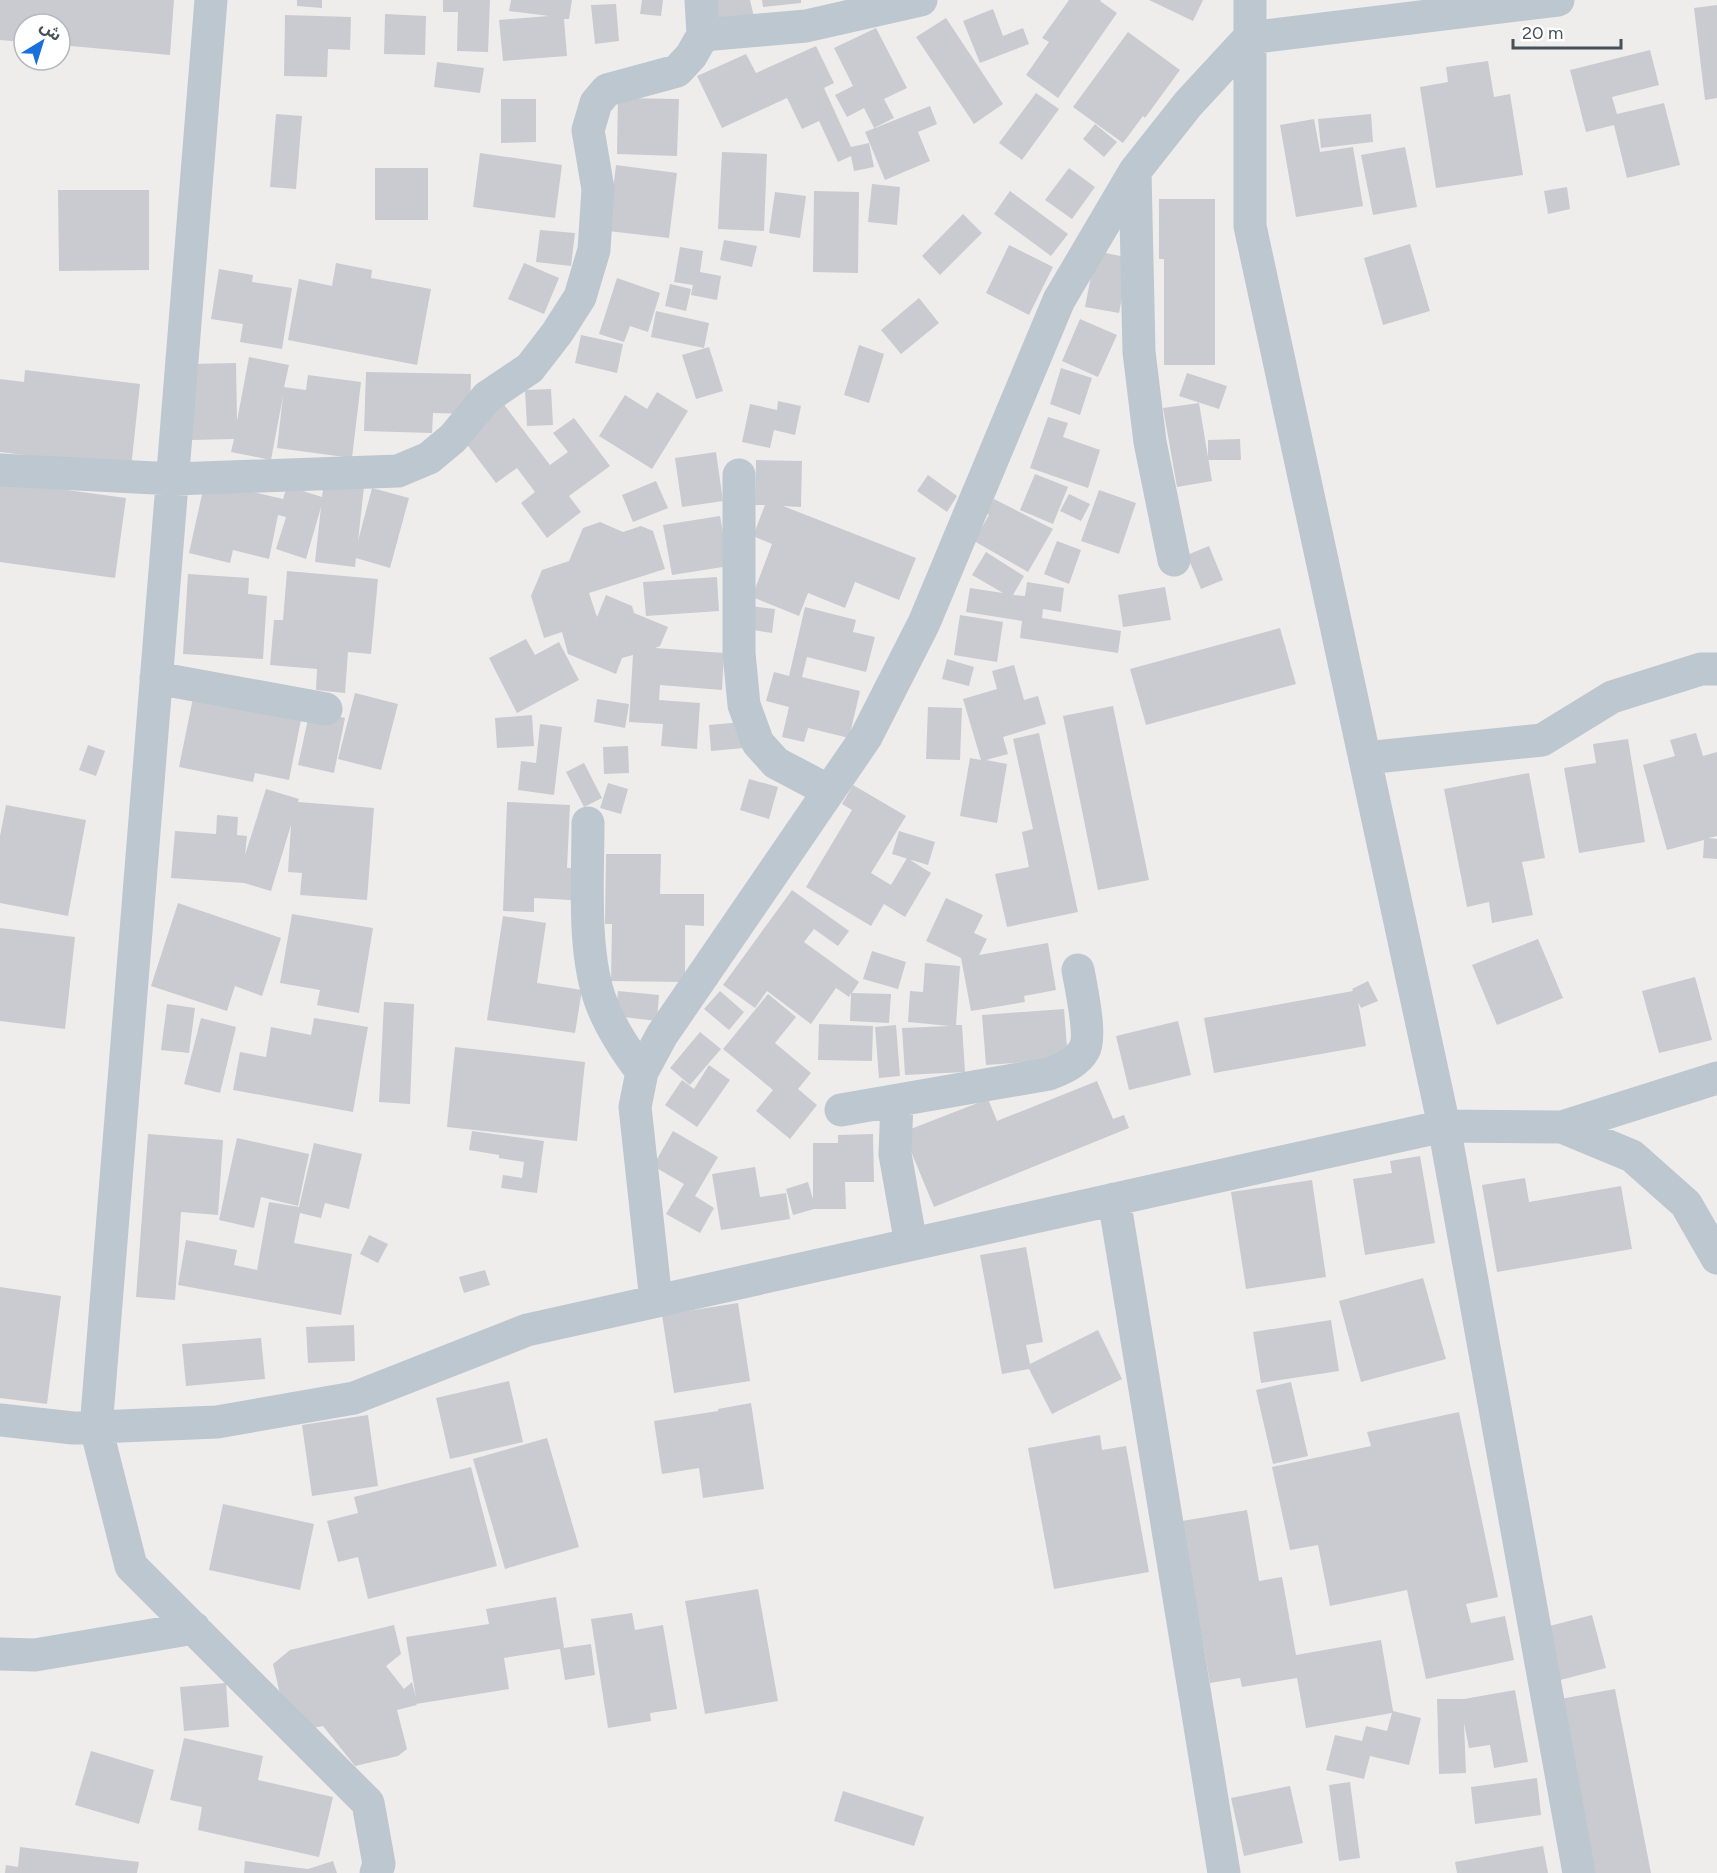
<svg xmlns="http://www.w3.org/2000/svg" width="1717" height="1873" font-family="Figtree,'Noto Sans Arabic',sans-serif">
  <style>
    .building { fill: #c9cbd1 }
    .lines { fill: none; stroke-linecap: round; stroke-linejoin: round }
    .minor { stroke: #bdc7cf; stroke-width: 33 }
  </style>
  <rect width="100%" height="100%" fill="#efecec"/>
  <path class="building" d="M0 0H174L170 55 60 45V24H24V42L0 40Z
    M297 0H322V8L297 6Z
    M443 0H490L488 52 457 51 458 12H443Z
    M511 0H572L569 19H564L567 56 503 61 499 20 549 16 509 11Z
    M642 0H663L661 16 640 14Z
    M714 0H750L755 21 721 29Z
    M762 0H801V3L763 7Z
    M1069 0H1101L1100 1 1117 13 1058 98 1026 75 1049 42 1042 38Z
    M1149 0H1203L1193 21Z
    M616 4 619 41 595 44 591 5Z
    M1717 5V98L1705 100 1694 8Z
    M993 9 1003 36 1023 28 1029 44 980 63 963 21Z
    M385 14 426 16 425 55 384 54Z
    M285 15 351 17 350 50 328 49 327 77 284 76Z
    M946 18 1003 104 974 124 916 37Z
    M876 28 907 88 884 99 894 118 874 128 864 108 847 117 835 95 853 86 834 48Z
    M1128 32 1180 70 1145 118 1143 116 1123 143 1073 107Z
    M816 46 834 83 824 88 851 147 869 143 874 167 854 171 851 156 838 162 819 121 802 129 787 98 722 128 697 76 746 54 756 73Z
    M1650 50 1659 85 1612 97 1617 114 1664 103 1680 165 1627 178 1614 125 1586 132 1570 70Z
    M1488 61 1494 97 1510 94 1523 175 1436 188 1420 87 1448 82 1446 67Z
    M437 62 484 68 480 93 434 87Z
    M1036 93 1059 109 1022 160 999 143Z
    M618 98 679 99 677 156 617 154Z
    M501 99H536V142L501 143Z
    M930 106 937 124 918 132 930 161 885 180 865 132Z
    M276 114 302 116 296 189 270 187Z
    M1371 114 1373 142 1321 148 1318 119Z
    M1314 119 1320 152 1353 147 1363 206 1296 217 1280 125Z
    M1095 124 1117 142 1104 157 1083 139Z
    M1405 147 1417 207 1373 215 1361 155Z
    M722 152 767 154 764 231 718 229Z
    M480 153 562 165 555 218 473 207Z
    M616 165 677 173 669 238 608 231Z
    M375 168H428V220H375Z
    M1069 168 1095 187 1072 219 1045 200Z
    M872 184 900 187 897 225 868 222Z
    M1567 187 1570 209 1548 214 1544 191Z
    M58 190H149V270L59 271Z
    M814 191 859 192 858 273 813 272Z
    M1010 191 1068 234 1051 256 994 214Z
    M775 192 806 196 800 238 769 233Z
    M1159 199H1215V365H1164V259H1159Z
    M963 214 982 233 940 275 922 256Z
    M540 230 575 233 571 266 536 262Z
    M724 240 757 246 752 267 720 260Z
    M1410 244 1430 311 1383 325 1364 258Z
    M1009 245 1053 267 1029 315 986 293Z
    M680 247 703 251 700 272 721 276 717 300 691 295 693 285 674 282Z
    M1096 251 1130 258 1119 313 1085 307Z
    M336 263 372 270 371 278 431 289 417 365 288 340 299 279 332 286Z
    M524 263 559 278 544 314 508 299Z
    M219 269 253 275 252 282 292 288 282 349 240 342 243 324 211 319Z
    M617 278 660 293 648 332 630 326 624 342 599 334Z
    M670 284 691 289 686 311 665 306Z
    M919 298 939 323 901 354 881 330Z
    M656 311 709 323 704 348 651 337Z
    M1080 319 1117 335 1098 377 1062 361Z
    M581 335 623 344 617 373 575 363Z
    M859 345 884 354 869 403 844 395Z
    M709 347 723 391 696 399 682 355Z
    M249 357 289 365 284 387 306 390 308 375 361 382 352 458 277 448 283 396 271 460 231 452 234 439 192 440 191 364 236 363 237 421Z
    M1061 368 1092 378 1080 415 1050 404Z
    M25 370 140 384 131 468 0 452V379L24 382Z
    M366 372 471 374 470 414 433 413 432 433 364 431Z
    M1187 373 1227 386 1219 409 1179 396Z
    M551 389 553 425 527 426 525 390Z
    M657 392 688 411 652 469 599 436 625 395 647 409Z
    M778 401 801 406 795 435 774 430 770 448 742 442 750 404 777 410Z
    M502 402 550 465 568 452 553 433 574 418 610 466 569 496 581 512 547 538 521 503 535 492 517 468 496 483 459 434Z
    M1199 403 1212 481 1177 487 1163 408Z
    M1048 417 1068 423 1063 437 1100 450 1088 488 1030 468Z
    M1240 439 1241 460H1208V440Z
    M716 452 723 501 682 507 675 458Z
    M756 460 802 461 801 507 783 506 916 558 899 600 855 582 845 608 808 593 799 616 752 597 772 544 753 536 765 505H755Z
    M1035 474 1068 487 1053 524 1020 510Z
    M928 475 957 496 947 512 917 491Z
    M0 481 126 498 115 578 0 562Z
    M205 481 283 499 287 486 322 497 324 482 364 487 358 541 372 488 409 498 390 568 356 558 355 567 315 562 321 507 306 559 276 549 286 517 278 515 269 559 233 550 230 563 189 553Z
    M656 481 668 508 633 522 622 495Z
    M1099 490 1136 503 1119 554 1081 541Z
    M1069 494 1090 504 1081 521 1060 511Z
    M994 499 1053 529 1028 572 974 541 989 515 986 513Z
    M720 516 729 566 672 575 663 525Z
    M600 522 623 532 641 526 653 531 665 569 589 593 597 617 606 595 632 606 634 613 668 627 660 646 655 648 724 653 722 690 660 685 659 700 700 703 697 749 661 746 663 724 629 722 633 655 622 658 616 674 568 654 562 632 544 638 531 596 542 570 569 561 583 528Z
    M1057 541 1081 550 1069 584 1044 574Z
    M1209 546 1223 580 1201 589 1187 555Z
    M986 552 1024 576 1013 595 1025 596 1027 582 1064 588 1061 612 1043 609 1042 618 1121 631 1118 653 1020 638 1022 621 966 612 970 588 1003 593 972 575Z
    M287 571 378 579 371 654 348 652 345 693 316 690 317 669 270 665 274 620H283Z
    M188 574 249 578 248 594 267 596 263 659 183 654Z
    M717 577 719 611 646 616 643 582Z
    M1165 587 1171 620 1123 627 1118 595Z
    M750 606 775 609 772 633 747 629Z
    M805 607 856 620 853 632 875 637 866 672 807 657 802 677 860 691 849 738 808 728 804 742 782 737 789 707 766 701 774 672 789 676Z
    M960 615 1003 622 997 662 954 655Z
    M1280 628 1296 684 1146 725 1130 669Z
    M526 639 535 655 559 642 579 680 517 713 489 658Z
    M947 659 974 667 969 686 942 679Z
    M1014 665 1024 700 1038 696 1046 724 1003 737 1008 754 986 760 1007 764 997 823 960 816 970 758 981 760 963 699 997 689 992 671Z
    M355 693 398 704 381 770 338 759Z
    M193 698 301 720 289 780 255 773 253 782 179 767Z
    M597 699 629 704 625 728 594 722Z
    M1113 706 1149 880 1098 890 1063 716Z
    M928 707 962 708 960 760 926 759Z
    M310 710 345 718 334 773 298 765Z
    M532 715 534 746 497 748 495 718Z
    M742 722 744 748 711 751 709 725Z
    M540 724 562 727 554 795 518 790 521 761 536 763Z
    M1039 733 1078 912 1007 927 995 874 1029 867 1022 832 1033 829 1013 739Z
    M1696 733 1703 756 1717 752V836L1708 838 1717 839V859L1703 858 1704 840 1667 850 1643 765 1675 756 1670 740Z
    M1628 739 1645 842 1579 853 1564 768 1596 763 1593 744Z
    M88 745 105 751 96 776 79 770Z
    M628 746 629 773 604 774 603 747Z
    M584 763 602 798 584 807 566 772Z
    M1529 773 1545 858 1522 862 1533 915 1492 923 1489 902 1467 907 1444 789Z
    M749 779 778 787 769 819 740 810Z
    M608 783 628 789 621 814 600 808Z
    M853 785 906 816 871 873 891 885 907 858 931 873 905 917 884 904 871 926 806 887 852 810 842 804Z
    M266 789 299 799 298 802 374 808 367 900 300 895 302 873 288 872 291 825 271 891 244 883 171 878 175 831 216 834 217 815 238 817 237 835 247 836 245 855Z
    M507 802 570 805 567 868H572L571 900 534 898V912L503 911Z
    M6 805 86 820 68 916 0 903V836Z
    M899 831 935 842 928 865 892 854Z
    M606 854H661L660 894H704V926L685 925V982L611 981 612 924H605Z
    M792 890 849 931 838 946 814 929 804 942 859 982 852 993 891 994 889 1023 850 1021 851 993 849 997 836 988 811 1024 767 991 755 1008 723 985Z
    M946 898 983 915 974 933 987 939 979 955 1048 943 1056 990 1024 996 1025 1002 971 1011 961 958 926 941Z
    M178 903 281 938 262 996 235 986 227 1011 151 986Z
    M292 914 373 928 359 1013 317 1005 320 990 280 983Z
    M503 916 546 923 537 983 582 990 575 1033 487 1020Z
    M0 928 75 937 65 1029 0 1021Z
    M1538 939 1563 998 1497 1025 1472 965Z
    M872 951 906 962 898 989 863 979Z
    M925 963 960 966 956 1025H962L965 1072 905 1075 902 1028 950 1026 908 1022 910 991 923 992Z
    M1695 977 1712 1040 1659 1053 1642 991Z
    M1368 981 1378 1001 1361 1008 1358 1002 1366 1046 1214 1073 1204 1018 1353 991 1352 989Z
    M618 991 659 995 657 1021 615 1016Z
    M720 991 744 1012 729 1030 704 1009Z
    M768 994 796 1017 775 1043 811 1073 798 1089 817 1105 790 1139 756 1111 773 1090 723 1049Z
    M384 1002 414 1004 410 1104 379 1102Z
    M167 1004 195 1008 189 1053 161 1050Z
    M1064 1009 1068 1059 986 1065 982 1015Z
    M201 1018 236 1027 220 1093 184 1084Z
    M314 1018 368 1027 353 1112 233 1090 240 1052 266 1057 271 1027 311 1035Z
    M1178 1021 1191 1075 1129 1090 1116 1036Z
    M819 1024 873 1026 872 1061 818 1060Z
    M896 1025 900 1076 879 1078 875 1027Z
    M700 1032 721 1049 690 1085 670 1068Z
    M455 1047 585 1062 577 1141 447 1127Z
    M709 1065 730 1080 697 1127 665 1105 682 1080 694 1089Z
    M1097 1081 1113 1119 1124 1115 1129 1128 934 1207 903 1132 988 1099 997 1121Z
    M472 1131 544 1141 537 1193 501 1188 503 1175 522 1178 524 1162 499 1158V1155L469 1150Z
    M673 1131 718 1157 695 1196 714 1208 700 1233 666 1214 684 1184 653 1166Z
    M148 1134 223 1140 218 1215 181 1212 175 1300 136 1297Z
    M873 1134 874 1182H845L846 1209H814L793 1215 786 1189 808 1182 813 1199V1143H838V1135Z
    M237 1138 309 1154 298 1206 261 1197 254 1228 219 1220Z
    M314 1143 362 1154 349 1209 325 1203 321 1218 300 1213 294 1243 352 1254 341 1315 178 1285 186 1240 237 1250 234 1265 257 1270 269 1202 299 1207Z
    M1420 1156 1435 1243 1365 1255 1353 1179 1392 1173 1390 1161Z
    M755 1167 760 1197 786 1193 790 1219 721 1230 712 1174Z
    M1525 1178 1529 1202 1621 1186 1632 1249 1497 1272 1482 1185Z
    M1312 1180 1326 1277 1246 1289 1231 1192Z
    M369 1235 388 1244 378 1263 360 1254Z
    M1026 1247 1043 1342 1026 1345 1030 1364 1098 1330 1122 1379 1052 1414 1029 1369 1002 1374 980 1255Z
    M485 1270 490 1285 464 1293 459 1277Z
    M1423 1278 1446 1359 1361 1382 1339 1301Z
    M0 1287 61 1296 47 1404 0 1398Z
    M738 1303 750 1381 674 1393 662 1315Z
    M1331 1320 1339 1371 1261 1383 1253 1332Z
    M354 1325 355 1361 308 1363 306 1327Z
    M261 1338 265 1379 186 1386 182 1344Z
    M509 1381 523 1442 450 1459 436 1398Z
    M1291 1382 1308 1456 1273 1464 1256 1390Z
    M751 1403 764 1489 703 1498 699 1468 662 1474 654 1421 718 1411V1409Z
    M1459 1412 1498 1597 1466 1604 1471 1623 1505 1616 1514 1660 1426 1679 1407 1590 1330 1606 1318 1545 1290 1550 1272 1467 1371 1446 1367 1432Z
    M368 1415 378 1486 312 1496 302 1425Z
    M1100 1435 1102 1450 1126 1446 1149 1572 1054 1589 1028 1448Z
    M547 1438 579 1547 505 1569 473 1459Z
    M471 1467 497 1566 368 1599 358 1557 338 1562 327 1521 358 1513 354 1497Z
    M223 1504 314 1524 300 1590 209 1570Z
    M1247 1510 1259 1581 1282 1577 1296 1655 1381 1640 1393 1711 1421 1718 1409 1765 1370 1756 1364 1779 1326 1770 1335 1735 1362 1741 1366 1726 1387 1731 1392 1713 1306 1728 1297 1678 1242 1687 1240 1678 1210 1683 1182 1521Z
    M758 1589 778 1701 705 1714 685 1601Z
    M556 1597 564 1648 591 1644 595 1675 565 1680 560 1649 504 1658 509 1689 416 1704 417 1705 397 1710 407 1749 398 1756 355 1766 323 1726 308 1729 280 1694 273 1664 290 1650 394 1625 401 1654 386 1666 404 1689 412 1682 416 1698 406 1637 489 1624 486 1609Z
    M632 1613 635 1630 663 1625 677 1709 650 1713 651 1721 608 1728 591 1619Z
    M1592 1615 1606 1668 1553 1682 1538 1629Z
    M226 1683 229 1727 184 1731 180 1687Z
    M1615 1689 1651 1873H1589L1555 1700Z
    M1515 1690 1528 1762 1494 1768 1490 1745 1469 1748 1464 1723 1466 1773 1439 1774 1437 1699H1464Z
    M184 1738 263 1756 258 1780 333 1797 319 1857 198 1830 202 1807 170 1800Z
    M91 1751 154 1770 139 1824 75 1805Z
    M1537 1778 1541 1815 1475 1824 1471 1787Z
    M1350 1782 1360 1858 1339 1861 1329 1785Z
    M1290 1786 1303 1843 1244 1856 1231 1798Z
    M843 1791 924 1817 914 1846 834 1821Z
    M1543 1846 1548 1873H1457L1455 1862Z
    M20 1847 139 1862 137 1873H5L6 1865 18 1867Z
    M245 1861 308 1869 333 1861 337 1873H244Z"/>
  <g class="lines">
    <path class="minor" d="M211 0 96 1428 131 1566 368 1803 379 1864 376 1873
      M1250 0V226L1444 1126 1579 1873
      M703 35 806 26 921 0
      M1135 171 1139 352 1150 442 1174 560
      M0 470 174 479 398 471 429 458 453 438 487 397 530 368 557 333 580 297 594 250 598 189 588 130 596 103 607 90 677 71 691 56 703 35 701 0
      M739 475V653L744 705 758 743 776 763 829 791
      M156 678 326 709
      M1365 758 1542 740 1612 697 1701 669H1717
      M588 823C588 879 582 954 602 1005 612 1030 626 1051 642 1072
      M897 1101 895 1154 911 1244
      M841 1110 1049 1074C1061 1069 1077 1063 1084 1050 1092 1037 1081 987 1078 970
      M1562 1127 1717 1078
      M1114 1199 1224 1873
      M656 1301 635 1107 642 1072 662 1035 866 737 924 623 1059 300 1135 171 1188 104 1249 38 1558 0
      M0 1420 73 1428 217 1422 354 1398 527 1330 1444 1126 1562 1127 1632 1156 1686 1204 1717 1258
      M0 1654 35 1655 194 1628"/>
  </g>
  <g transform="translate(42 42) rotate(38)"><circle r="28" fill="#ffffff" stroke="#b5b9bd" stroke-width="1.5"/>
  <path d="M0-4.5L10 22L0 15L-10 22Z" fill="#196fdc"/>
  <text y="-9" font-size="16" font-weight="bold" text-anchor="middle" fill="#455059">ش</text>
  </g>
  <path d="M1513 39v9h108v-9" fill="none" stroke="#455059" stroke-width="3"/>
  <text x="1522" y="39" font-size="18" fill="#455059" stroke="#ffffff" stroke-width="4.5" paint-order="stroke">20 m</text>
</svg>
